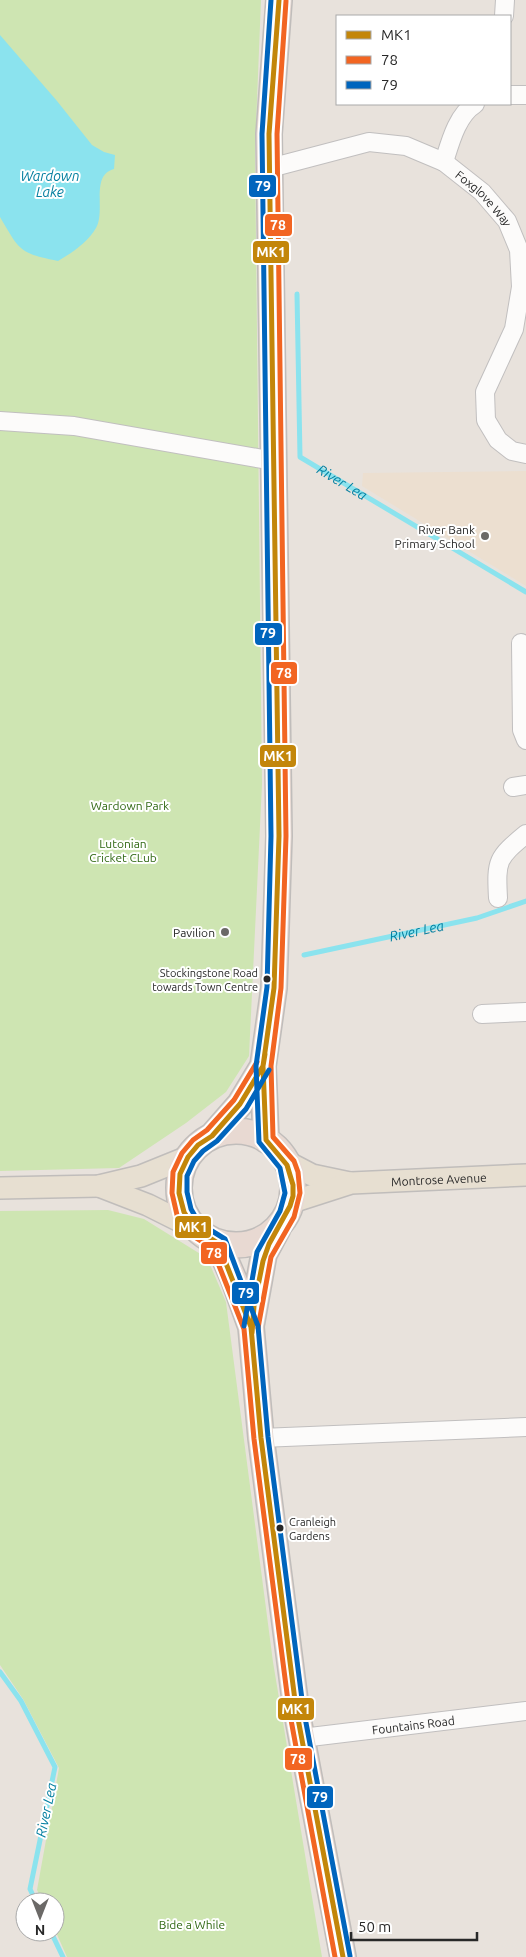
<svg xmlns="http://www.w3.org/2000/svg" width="526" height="1957" font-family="Ubuntu,sans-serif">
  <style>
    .education { fill: #ecdfd0 }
    .park { fill: #cee5b2 }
    .water { fill: #8be3ee }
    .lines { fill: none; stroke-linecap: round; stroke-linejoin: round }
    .stream { stroke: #8be3ee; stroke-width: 5 }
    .minor-casing { stroke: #c1bfbf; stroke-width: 20 }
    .major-casing { stroke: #c0bdbb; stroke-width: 24 }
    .highway-casing { stroke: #c0bdbb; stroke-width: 28 }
    .minor { stroke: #fcfbfa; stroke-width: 18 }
    .major { stroke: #e7dfd1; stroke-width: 21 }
    .highway { stroke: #e8d9d2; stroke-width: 25 }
    .bus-1-casing { stroke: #fff; stroke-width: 9 }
    .bus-2-casing { stroke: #fff; stroke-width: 9 }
    .bus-3-casing { stroke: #fff; stroke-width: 9 }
    .bus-1 { stroke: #c3860a; stroke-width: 5 }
    .bus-2 { stroke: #f26522; stroke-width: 5 }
    .bus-3 { stroke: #0065bd; stroke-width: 5 }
    .poi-dot { fill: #6b6967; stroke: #fff; stroke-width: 2 }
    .bus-dot { fill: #282828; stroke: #fff; stroke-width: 2 }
    .labels { text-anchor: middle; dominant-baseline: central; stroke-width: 4; stroke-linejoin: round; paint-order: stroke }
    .bus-label { font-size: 11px; fill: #282828; stroke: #fff; text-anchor: end }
    .street-label { font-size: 12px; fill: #282828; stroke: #fff }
    .poi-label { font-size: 12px; fill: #282828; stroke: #fff; text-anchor: end }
    .park-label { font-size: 12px; fill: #316914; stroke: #fff }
    .water-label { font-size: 14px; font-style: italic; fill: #047fa0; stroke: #fff }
    .line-badge { stroke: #fff; stroke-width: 2 }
    .badge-label { font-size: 14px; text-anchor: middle; font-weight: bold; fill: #fff }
  </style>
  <rect width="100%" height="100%" fill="#e8e2dc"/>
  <path class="education" d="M526 471V586L362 486 363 473Z"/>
  <path class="park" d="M0 0H261L255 150 262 784 249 1056 226 1092 186 1123 119 1168 0 1171Z
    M108 1210 144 1219 202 1255 211 1267 226 1302 273 1662 322 1957H67L55 1930V1902H43L37 1890 59 1768 23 1699 0 1665V1211Z"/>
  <path class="water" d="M0 35 57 101 92 145 104 152 115 155 114 169C90 175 106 211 96 228 87 243 73 252 58 261 19 253 20 251 0 217Z"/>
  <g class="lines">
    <g class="stream">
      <path id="s1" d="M297 294 300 457 526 592"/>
      <path id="s2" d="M304 955 477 918 526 901"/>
      <path d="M0 1672 21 1701 55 1767 30 1889 36 1902"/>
      <path d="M51 1932 63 1957"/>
    </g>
    <defs>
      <g id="minor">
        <path d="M504 16 505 0"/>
        <path d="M510 95H526"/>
        <path d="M444 162C450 143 457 115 475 104"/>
        <path id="s3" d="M270 168 369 142 406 146 444 162 482 192 507 221 519 250 521 287 514 329 485 392 486 420 498 440 512 451 526 454"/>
        <path d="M0 421 74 426 274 461"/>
        <path d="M521 643 522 730 526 740"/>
        <path d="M513 787 526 785"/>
        <path d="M498 898C496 860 497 858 526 834"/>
        <path d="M482 1014 526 1012"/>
        <path d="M261 1438 526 1427"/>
        <path id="s4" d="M302 1738 526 1711"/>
      </g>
      <g id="major">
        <path d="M287 1162 312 1175 350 1183"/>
        <path d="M99 1186 148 1205 194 1228"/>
        <path d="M0 1188 99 1186 141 1176 188 1157"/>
        <path id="s5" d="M292 1202 351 1183 526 1175"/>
      </g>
      <path id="highway" d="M179 1188a57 57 0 1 1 114 0a57 57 0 1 1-114 0Z
        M212 1136 240 1104 263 1066
        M266 1140 263 1066 274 988 279 836 269 134 279 0
        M218 1243 234 1280 251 1327 261 1438 296 1708 343 1957
        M251 1326 264 1254 278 1228"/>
    </defs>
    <use href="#minor" class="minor-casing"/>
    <use href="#major" class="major-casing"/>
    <use href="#highway" class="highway-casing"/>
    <use href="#minor" class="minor"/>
    <use href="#major" class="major"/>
    <use href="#highway" class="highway"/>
    <defs>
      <path id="bus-1" d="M279 0 269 134 279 836 274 988 263 1066 240 1104 212 1136 198 1145 188 1157 180 1174 179 1193 184 1212 194 1228 218 1243 251 1327 261 1438 296 1708 343 1957
        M252 1333 254 1306 263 1261 269 1244 290 1206 293 1196V1185L287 1165 266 1140 263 1066 265 1054"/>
      <path id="bus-2" d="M257 1062 234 1100 207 1130 193 1140 182 1153 173 1172 172 1193 177 1215 188 1233 212 1248 244 1329 254 1439 289 1709 335 1957
        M258 1328 271 1257 294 1217 300 1193 298 1172 294 1161 273 1137 271 1066 281 988 286 836 277 134 286 1"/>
      <path id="bus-3" d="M269 1070 246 1109 217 1141 203 1151 194 1161 187 1176V1192L191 1209 199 1223 225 1239 258 1326 268 1437 303 1707 350 1956
        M244 1326 257 1252 280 1211 285 1193 280 1168 259 1142 256 1066 267 987 271 836 262 134 271 0"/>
    </defs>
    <use href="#bus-1" class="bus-1-casing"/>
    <use href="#bus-2" class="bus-2-casing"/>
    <use href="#bus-3" class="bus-3-casing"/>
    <use href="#bus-1" class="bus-1"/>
    <use href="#bus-2" class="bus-2"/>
    <use href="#bus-3" class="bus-3"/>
  </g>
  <g class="poi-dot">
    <circle cx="485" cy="536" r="5"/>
    <circle cx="225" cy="932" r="5"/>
  </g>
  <g class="bus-dot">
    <circle cx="267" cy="979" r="4.5"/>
    <circle cx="280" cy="1528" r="4.5"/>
  </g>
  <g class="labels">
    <g class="bus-label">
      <text x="258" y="973">Stockingstone Road<tspan x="258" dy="14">towards Town Centre</tspan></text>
      <text x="289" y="1522" text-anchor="start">Cranleigh<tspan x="289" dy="14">Gardens</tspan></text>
    </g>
    <g class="street-label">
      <text stroke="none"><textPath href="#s3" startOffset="235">Foxglove Way</textPath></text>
      <text stroke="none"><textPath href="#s5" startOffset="150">Montrose Avenue</textPath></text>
      <text stroke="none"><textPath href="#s4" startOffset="112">Fountains Road</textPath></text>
    </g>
    <g class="poi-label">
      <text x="475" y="529">River Bank<tspan x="475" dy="14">Primary School</tspan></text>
      <text x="215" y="932">Pavilion</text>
    </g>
    <g class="park-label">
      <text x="130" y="805">Wardown Park</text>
      <text x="123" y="843">Lutonian<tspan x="123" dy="14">Cricket CLub</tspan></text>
      <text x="192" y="1924">Bide a While</text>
    </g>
    <g class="water-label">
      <text x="50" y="176">Wardown<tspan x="50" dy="16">Lake</tspan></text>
      <text stroke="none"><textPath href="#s1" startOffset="212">River Lea</textPath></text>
      <text stroke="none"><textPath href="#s2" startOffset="115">River Lea</textPath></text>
      <text transform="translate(46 1810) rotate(-78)">River Lea</text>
    </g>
  </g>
  <g class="line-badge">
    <rect x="248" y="174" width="29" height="24" rx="5" fill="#0065bd"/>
    <rect x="264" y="213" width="29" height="24" rx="5" fill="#f26522"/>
    <rect x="252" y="240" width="38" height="24" rx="5" fill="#c3860a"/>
    <rect x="254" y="622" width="29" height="24" rx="5" fill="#0065bd"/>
    <rect x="270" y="661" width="28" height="24" rx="5" fill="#f26522"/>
    <rect x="259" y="744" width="38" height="24" rx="5" fill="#c3860a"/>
    <rect x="174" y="1215" width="38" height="24" rx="5" fill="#c3860a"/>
    <rect x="200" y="1241" width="28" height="24" rx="5" fill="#f26522"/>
    <rect x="231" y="1281" width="29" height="24" rx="5" fill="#0065bd"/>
    <rect x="277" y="1697" width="38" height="24" rx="5" fill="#c3860a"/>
    <rect x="284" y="1747" width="29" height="24" rx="5" fill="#f26522"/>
    <rect x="306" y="1785" width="28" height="24" rx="5" fill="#0065bd"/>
  </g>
  <g class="badge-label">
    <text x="263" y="191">79</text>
    <text x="278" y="230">78</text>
    <text x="271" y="257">MK1</text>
    <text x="268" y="638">79</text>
    <text x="284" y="678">78</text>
    <text x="278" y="761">MK1</text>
    <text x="193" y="1232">MK1</text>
    <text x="214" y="1258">78</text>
    <text x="246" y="1298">79</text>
    <text x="296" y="1714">MK1</text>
    <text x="298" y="1764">78</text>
    <text x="320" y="1802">79</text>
  </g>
  <rect x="336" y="15" width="175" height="90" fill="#ffffff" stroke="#a9a9a9"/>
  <rect x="346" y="31" width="25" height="8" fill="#c3860a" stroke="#a9a9a9"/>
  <text x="381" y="40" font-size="15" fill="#282828">MK1</text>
  <rect x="346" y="56" width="25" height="8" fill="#f26522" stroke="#a9a9a9"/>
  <text x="381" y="65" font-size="15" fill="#282828">78</text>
  <rect x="346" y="81" width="25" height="8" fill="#0065bd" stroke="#a9a9a9"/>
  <text x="381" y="90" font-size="15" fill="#282828">79</text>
  <g transform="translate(40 1917) rotate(180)"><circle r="24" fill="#ffffff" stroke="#a9a9a9"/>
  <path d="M0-4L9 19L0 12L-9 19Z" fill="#6b6967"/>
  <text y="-8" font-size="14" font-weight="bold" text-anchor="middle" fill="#282828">N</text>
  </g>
  <path d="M351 1932v8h126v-8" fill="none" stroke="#282828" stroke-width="2.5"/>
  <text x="358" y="1932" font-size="15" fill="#282828" stroke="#ffffff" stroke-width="4" paint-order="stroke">50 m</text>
</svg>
